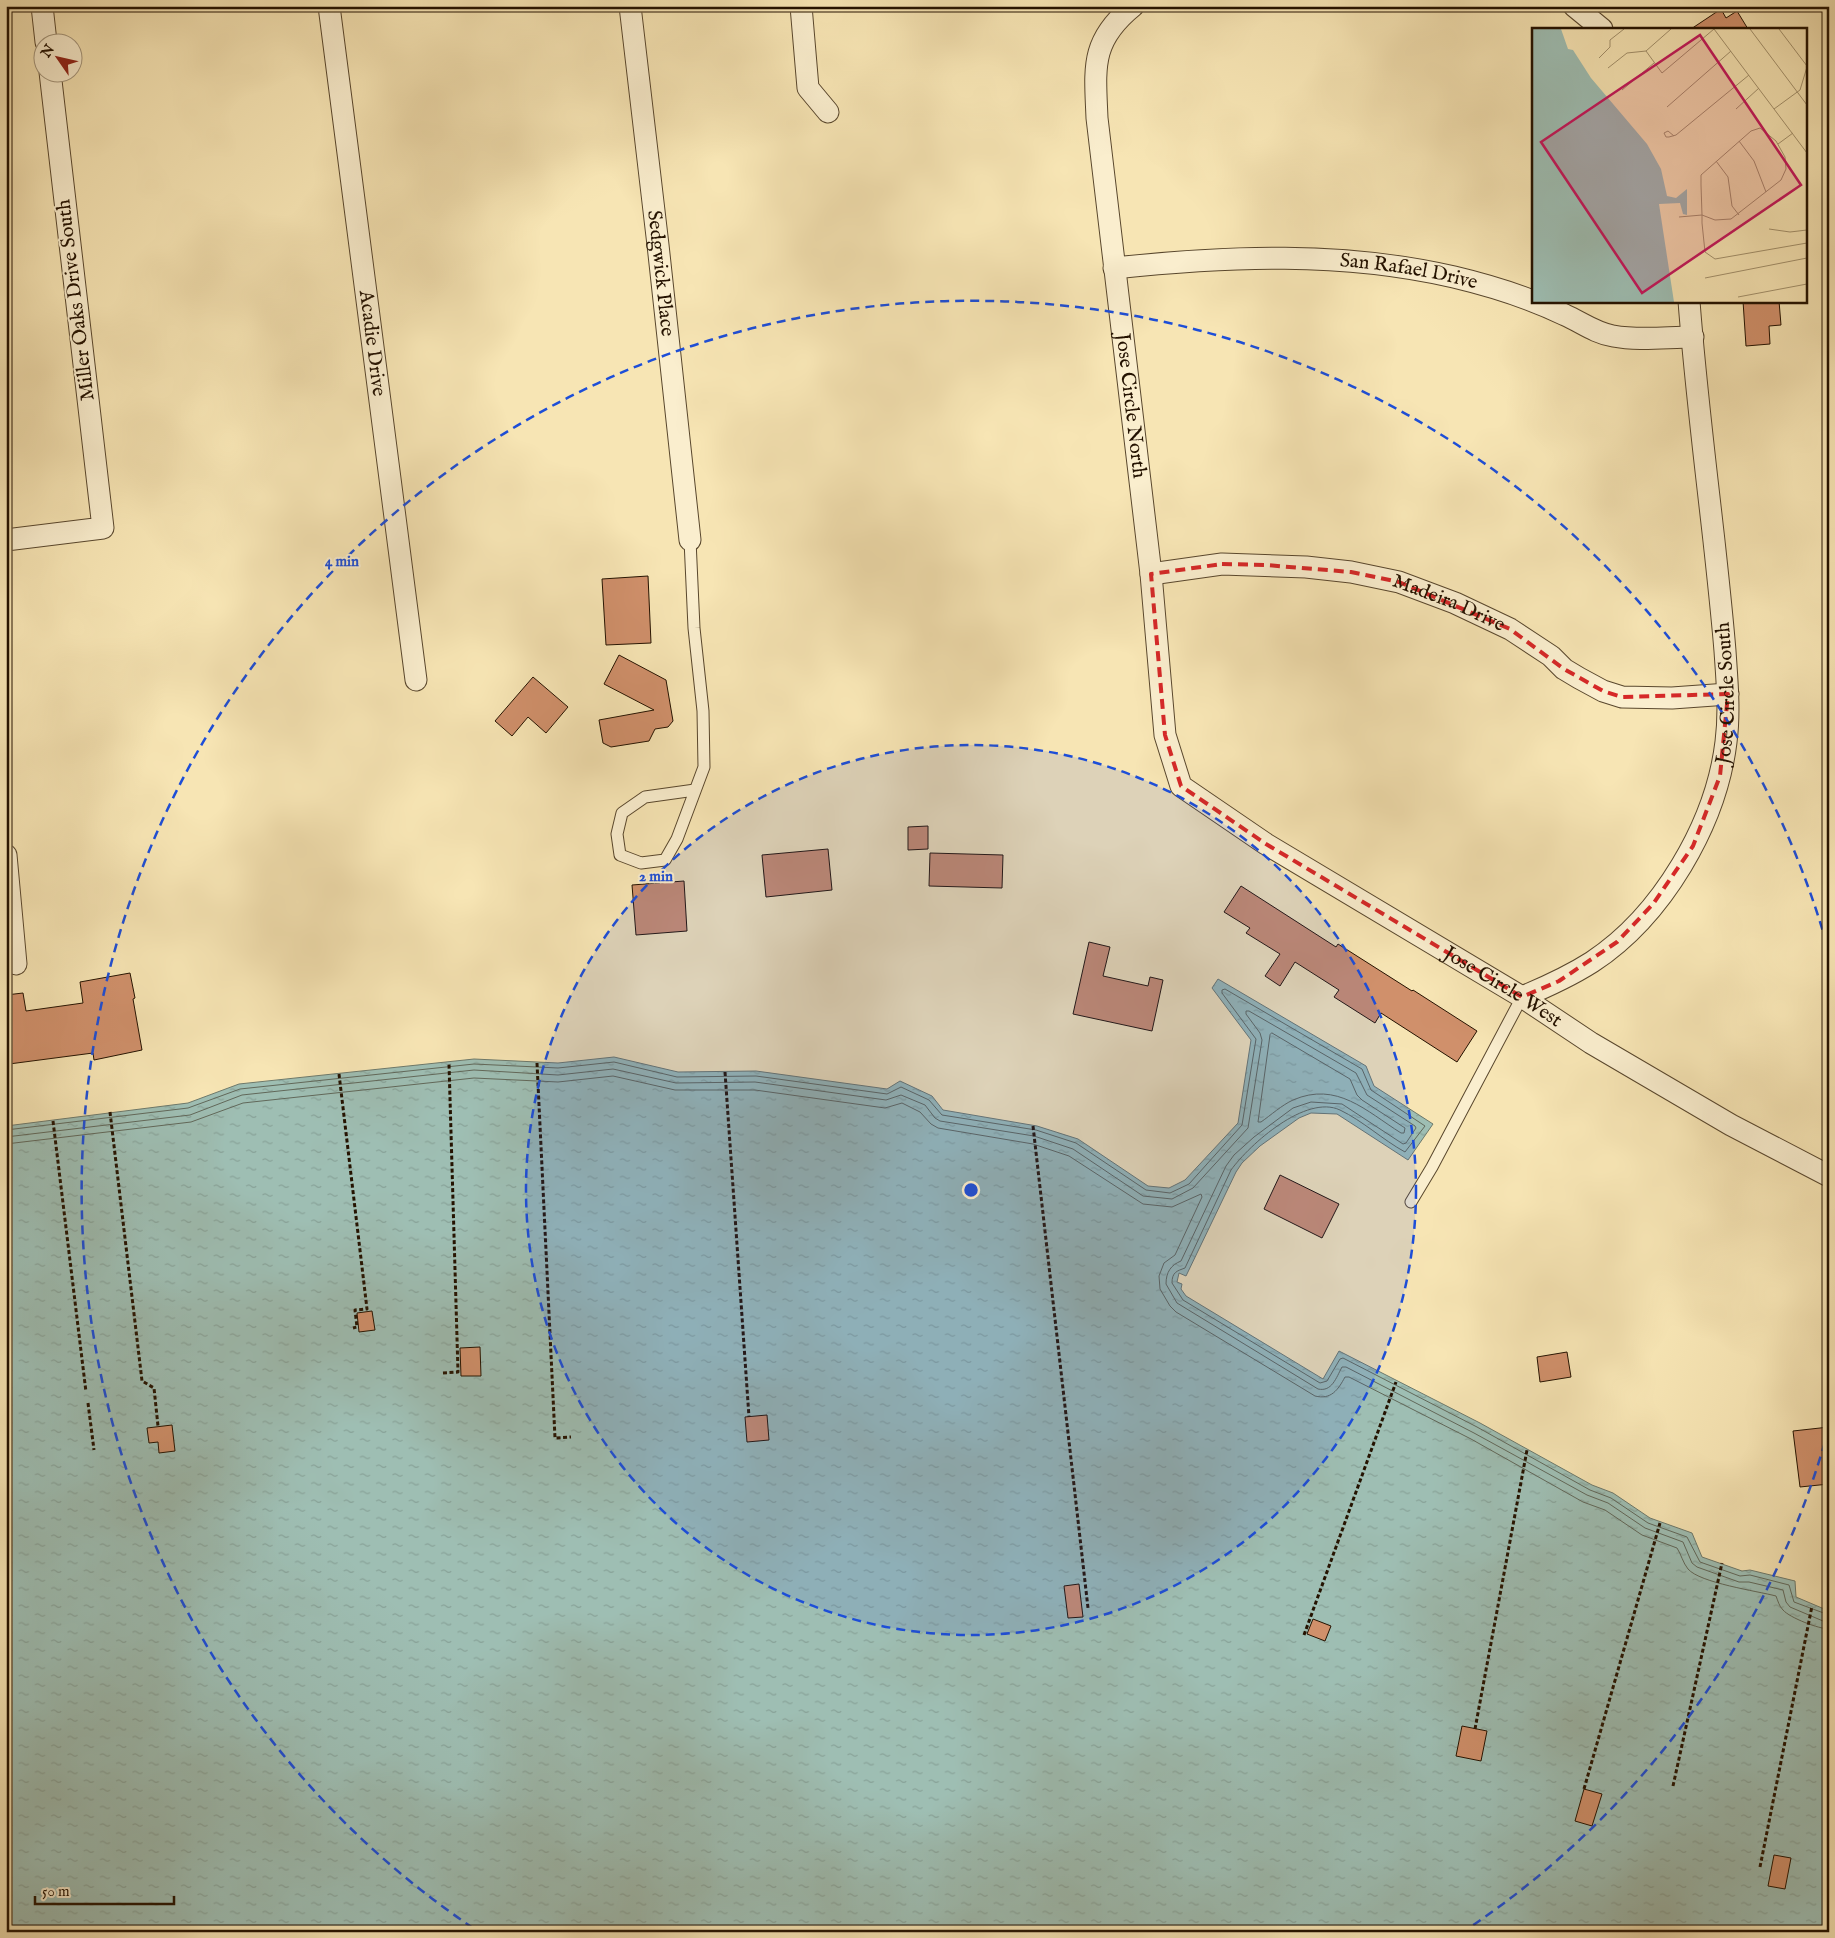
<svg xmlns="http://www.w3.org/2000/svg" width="1835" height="1938" font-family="'IM FELL English',serif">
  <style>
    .water { fill: url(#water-ripples); stroke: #6d796b }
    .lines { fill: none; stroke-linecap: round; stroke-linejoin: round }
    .shore { stroke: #61685a; stroke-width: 1 }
    .building { fill: #d0906b; stroke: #241200 }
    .service-casing { stroke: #59472d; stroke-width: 13 }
    .minor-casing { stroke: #59472d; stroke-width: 23 }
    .path { stroke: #241200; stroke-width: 3; stroke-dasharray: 4 2.5; stroke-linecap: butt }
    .service { stroke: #faeece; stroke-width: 11 }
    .minor { stroke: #faeece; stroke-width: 21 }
    .marked { fill: none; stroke: #d62828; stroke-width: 4; stroke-dasharray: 10 6; stroke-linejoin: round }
    .ring { fill: none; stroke: #1d4ed8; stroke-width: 2.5; stroke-dasharray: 9 6 }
    .labels { text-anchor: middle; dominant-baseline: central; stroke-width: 4; stroke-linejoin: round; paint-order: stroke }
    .street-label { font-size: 20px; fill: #241200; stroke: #faeece }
    .inset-road { fill: none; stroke: #a3916c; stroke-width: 1 }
    .view { fill: #c2185b; fill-opacity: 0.15; stroke: #c2185b; stroke-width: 2.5 }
    .inset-edge { fill: none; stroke: #241200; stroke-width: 2.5 }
    .centre { fill: #1d4ed8; stroke: #faeece; stroke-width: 2.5 }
    .ring-label { font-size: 15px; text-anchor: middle; font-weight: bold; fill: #1d4ed8; stroke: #faeece; stroke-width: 4; stroke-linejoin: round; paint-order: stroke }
  </style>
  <defs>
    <pattern id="water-ripples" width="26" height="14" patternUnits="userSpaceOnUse" patternTransform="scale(1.25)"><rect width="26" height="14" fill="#9ebeb3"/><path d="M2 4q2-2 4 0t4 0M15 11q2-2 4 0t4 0" fill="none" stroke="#88a298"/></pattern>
  </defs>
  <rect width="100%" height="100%" fill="#f7e5b4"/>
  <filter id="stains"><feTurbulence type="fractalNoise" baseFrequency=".004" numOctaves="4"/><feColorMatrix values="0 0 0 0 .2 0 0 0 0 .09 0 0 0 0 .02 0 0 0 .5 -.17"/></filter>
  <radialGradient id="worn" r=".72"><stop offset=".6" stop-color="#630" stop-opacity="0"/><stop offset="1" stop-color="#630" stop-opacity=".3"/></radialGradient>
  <path class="water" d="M1218 979 1366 1066 1374 1086 1433 1124 1408 1160 1337 1114 1311 1113 1299 1118 1260 1146 1242 1163 1236 1172 1186 1276 1179 1273 1177 1282 1182 1284 1181 1289 1186 1296 1323 1379 1339 1351 1480 1423 1592 1485 1613 1493 1650 1518 1692 1533 1702 1557 1742 1571 1750 1570 1795 1581 1796 1597 1829 1611V1932H6V1126L188 1103 239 1084 474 1059 558 1063 614 1057 678 1072 756 1071 887 1089 900 1081 932 1096 943 1110 1037 1126 1078 1139 1148 1186 1169 1188 1185 1180 1238 1123 1251 1040 1212 988Z"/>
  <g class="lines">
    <path class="shore" d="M1272 1033 1350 1079 1357 1095 1362 1100 1405 1128 1404 1133H1401C1366 1111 1337 1081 1293 1100 1282 1105 1271 1115 1261 1122H1258L1270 1035Z
      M6 1130 188 1108 240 1089 474 1064 558 1068 614 1062 677 1077 756 1076 887 1094 901 1087 929 1100 942 1115 1036 1130 1076 1143 1146 1190 1170 1193 1189 1184 1242 1125 1256 1039 1222 993V990L1225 989 1362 1069 1371 1090 1425 1126 1405 1152C1383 1140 1363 1121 1340 1110 1306 1094 1250 1144 1231 1170L1185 1268C1177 1271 1172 1272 1172 1283L1183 1300 1320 1383 1327 1381 1340 1359 1343 1358 1477 1427 1590 1490 1611 1498 1648 1523 1687 1537 1700 1562 1740 1576 1750 1575 1789 1585 1794 1602 1829 1615
      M6 1137 190 1115 242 1095 474 1070 558 1075 613 1069 676 1083 755 1082 886 1100 901 1095 925 1105 935 1118 940 1121 1034 1136 1073 1149 1143 1196 1172 1199 1193 1188 1248 1128 1262 1040 1260 1033 1246 1014V1011H1249L1356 1073 1367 1095 1415 1126 1416 1128 1406 1143 1403 1144 1342 1104 1311 1102 1293 1108 1254 1137 1234 1155 1226 1166 1181 1261C1171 1265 1166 1272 1166 1284L1177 1303 1318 1389C1332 1392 1336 1378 1342 1367H1346L1474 1433 1587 1495 1608 1503 1645 1528 1683 1542 1692 1563 1697 1567 1739 1582H1749L1783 1590 1786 1602 1790 1607 1823 1621 1829 1622
      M6 1144 191 1122 243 1103 474 1078 558 1082 613 1076 675 1090H755L885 1108 902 1103 920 1112 931 1124 938 1128 1033 1144 1069 1156 1143 1204 1172 1207 1201 1194 1202 1197 1175 1255 1164 1263 1159 1276 1160 1289 1170 1306 1176 1312 1315 1396C1331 1400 1338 1390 1345 1377H1349L1471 1439 1583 1502 1605 1510 1642 1535 1677 1548C1681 1554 1683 1563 1688 1569 1700 1583 1757 1591 1776 1596 1778 1601 1779 1606 1783 1610 1790 1618 1819 1629 1829 1629"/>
  </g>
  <path class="building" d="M1721 9 1726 18 1737 11 1748 29H1691Z
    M1743 301H1779L1781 325 1769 326 1770 344 1746 346Z
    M648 576 651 643 606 645 602 579Z
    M619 655 666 680 673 721 668 727 655 729 649 741 611 747 603 743 599 720 654 710 604 684Z
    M533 677 568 707 546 733 528 717 512 736 495 721Z
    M928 826V849L908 850V827Z
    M828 849 832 890 766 897 762 855Z
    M930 853 1003 855 1002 888 929 886Z
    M684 881 687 931 636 935 632 885Z
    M1241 886 1336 947 1338 944 1412 991 1413 990 1477 1031 1457 1062 1381 1013 1375 1023 1334 997 1339 990 1295 962 1280 986 1265 976 1280 954 1246 933 1250 928 1224 912Z
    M1089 942 1110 947 1103 976 1148 986 1150 977 1163 980 1152 1031 1073 1014Z
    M130 973 135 998 133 999 142 1050 94 1060 93 1053 9 1064 6 1039V995L23 993 26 1011 83 1003 80 982Z
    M1280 1175 1339 1204 1322 1238 1264 1209Z
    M372 1311 375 1330 359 1332 357 1313Z
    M480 1347 481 1376H461L460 1348Z
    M1567 1352 1571 1377 1540 1382 1537 1357Z
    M767 1415 769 1440 747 1442 745 1417Z
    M172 1425 175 1451 159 1453 158 1442 149 1443 147 1428Z
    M1829 1427V1484L1800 1487 1793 1431Z
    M1079 1584 1083 1617 1068 1618 1064 1586Z
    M1313 1619 1331 1626 1325 1641 1307 1634Z
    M1462 1726 1487 1731 1481 1761 1456 1756Z
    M1584 1789 1602 1794 1592 1826 1575 1821Z
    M1774 1855 1791 1858 1785 1889 1768 1886Z"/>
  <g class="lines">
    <defs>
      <path id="service" d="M690 540 694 628 703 711 704 767 677 839 665 860 641 863 620 855 617 834 622 813 645 797 695 790
        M1411 1202 1432 1167 1522 997"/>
      <g id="minor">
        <path d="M42 6 46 42"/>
        <path id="s1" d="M329 6 416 680"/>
        <path id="s2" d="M630 6 658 245 690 540"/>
        <path d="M801 6 808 88 828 112"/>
        <path id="s3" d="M1133 6C1090 41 1095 68 1097 118L1151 574 1165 735 1181 786 1266 844 1522 997 1591 1043 1731 1125 1829 1176"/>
        <path d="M1574 6 1602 29"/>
        <path id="s4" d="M1114 268C1229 256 1341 251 1454 277 1492 286 1530 298 1565 315 1581 322 1595 333 1613 336 1639 341 1667 337 1693 337"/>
        <path d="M6 540 103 528 50 72"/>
        <path id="s5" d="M1151 574 1222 564 1306 567 1351 572 1399 582 1455 603 1510 629 1551 656 1564 669 1579 678 1603 691 1622 697 1672 698 1728 694"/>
        <path d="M6 855 16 964"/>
        <path id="s6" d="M1522 997C1546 987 1570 976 1592 962 1662 916 1716 824 1726 742 1730 711 1727 681 1725 651 1722 614 1718 578 1714 541 1705 461 1695 381 1689 301"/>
      </g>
    </defs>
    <use href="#service" class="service-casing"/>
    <use href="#minor" class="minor-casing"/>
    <path class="path" d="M537 1063 555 1438 571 1437
      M725 1072 749 1417
      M339 1074 367 1309 355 1310 357 1327 353 1328
      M110 1112 142 1381 154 1388 158 1426
      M53 1121 86 1392
      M1033 1126 1088 1608
      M443 1373 458 1372 449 1064
      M88 1403 94 1450
      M1304 1635 1396 1382
      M1475 1729 1527 1450
      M1673 1786 1722 1563
      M1584 1789 1660 1523
      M1760 1867 1812 1606"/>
    <use href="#service" class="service"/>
    <use href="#minor" class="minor"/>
  </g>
  <path class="marked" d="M1222 564 1266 565 1351 572 1399 582 1510 629 1564 669 1603 691 1622 697 1728 694 1720 776 1693 846 1653 904 1617 942 1559 981 1522 997 1266 844 1181 786 1165 735 1151 574Z"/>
  <circle cx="971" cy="1190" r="445" fill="#1d4ed8" fill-opacity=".12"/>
  <g class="ring">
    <circle cx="971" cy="1190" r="445"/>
    <path d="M1829 1428A890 890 0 0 1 1469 1928M473 1928A890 890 0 1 1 1829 952"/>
  </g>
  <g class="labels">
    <g class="street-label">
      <text stroke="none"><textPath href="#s4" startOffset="296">San Rafael Drive</textPath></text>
      <text stroke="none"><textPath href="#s2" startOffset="269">Sedgwick Place</textPath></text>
      <text transform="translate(76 300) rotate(-97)">Miller Oaks Drive South</text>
      <text stroke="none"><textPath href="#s1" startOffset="340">Acadie Drive</textPath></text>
      <text stroke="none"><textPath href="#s3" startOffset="414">Jose Circle North</textPath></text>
      <text stroke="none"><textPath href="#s5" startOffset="304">Madeira Drive</textPath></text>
      <text stroke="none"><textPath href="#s6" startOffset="392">Jose Circle South</textPath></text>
      <text stroke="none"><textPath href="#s3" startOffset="1178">Jose Circle West</textPath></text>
    </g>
  </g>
  <g transform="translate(1532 28)">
    <rect width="275" height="275" fill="#f7e5b4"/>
    <path d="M0 1H29L36 21 41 22 59 50 115 116 129 141 135 168 144 170 155 161V187L151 186 148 175 127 176 142 274H0Z" fill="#9ebeb3"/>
    <path class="inset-road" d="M139 1 114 23 130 45 182 1M182 1 275 125M218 1 275 77M247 1 275 38M67 30 78 19V12L92 1M76 40 95 25 114 23M90 62 122 35M135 79 199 23M204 81 227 60M242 81 268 62 275 39M142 108 136 103 132 105 134 109H137L144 107 217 47M207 113 222 133 234 164M246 116 261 105M184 133 196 149 200 178 207 187M147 189 170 187 183 192 199 191 249 152 254 141 253 129 244 113 228 100 219 103 169 147V157L170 187V195L173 224 183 231 275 215M237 201 258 204 275 202M173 250 275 230M206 269 275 256"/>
    <path class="view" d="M168 7 269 157 110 265 9 114Z"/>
    <rect width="275" height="275" class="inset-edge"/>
  </g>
  <circle cx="971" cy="1190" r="8" class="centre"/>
  <g class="ring-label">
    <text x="342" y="566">4 min</text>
    <text x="656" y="881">2 min</text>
  </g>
  <rect width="1835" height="1938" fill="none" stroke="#f7e5b4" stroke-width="25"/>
  <rect x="8" y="8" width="1820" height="1923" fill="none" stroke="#241200" stroke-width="2.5"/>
  <rect x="12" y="12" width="1810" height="1913" fill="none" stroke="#241200"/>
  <g transform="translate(58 58) rotate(304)"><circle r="24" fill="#faeece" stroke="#a4967c"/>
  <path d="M0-4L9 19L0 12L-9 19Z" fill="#8f2418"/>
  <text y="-8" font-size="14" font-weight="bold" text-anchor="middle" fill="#241200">N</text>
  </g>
  <path d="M35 1896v8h139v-8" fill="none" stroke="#241200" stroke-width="2.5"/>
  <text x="42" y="1896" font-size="15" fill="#241200" stroke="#faeece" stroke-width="4" paint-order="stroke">50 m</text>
  <rect width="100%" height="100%" filter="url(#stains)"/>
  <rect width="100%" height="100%" fill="url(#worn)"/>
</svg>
